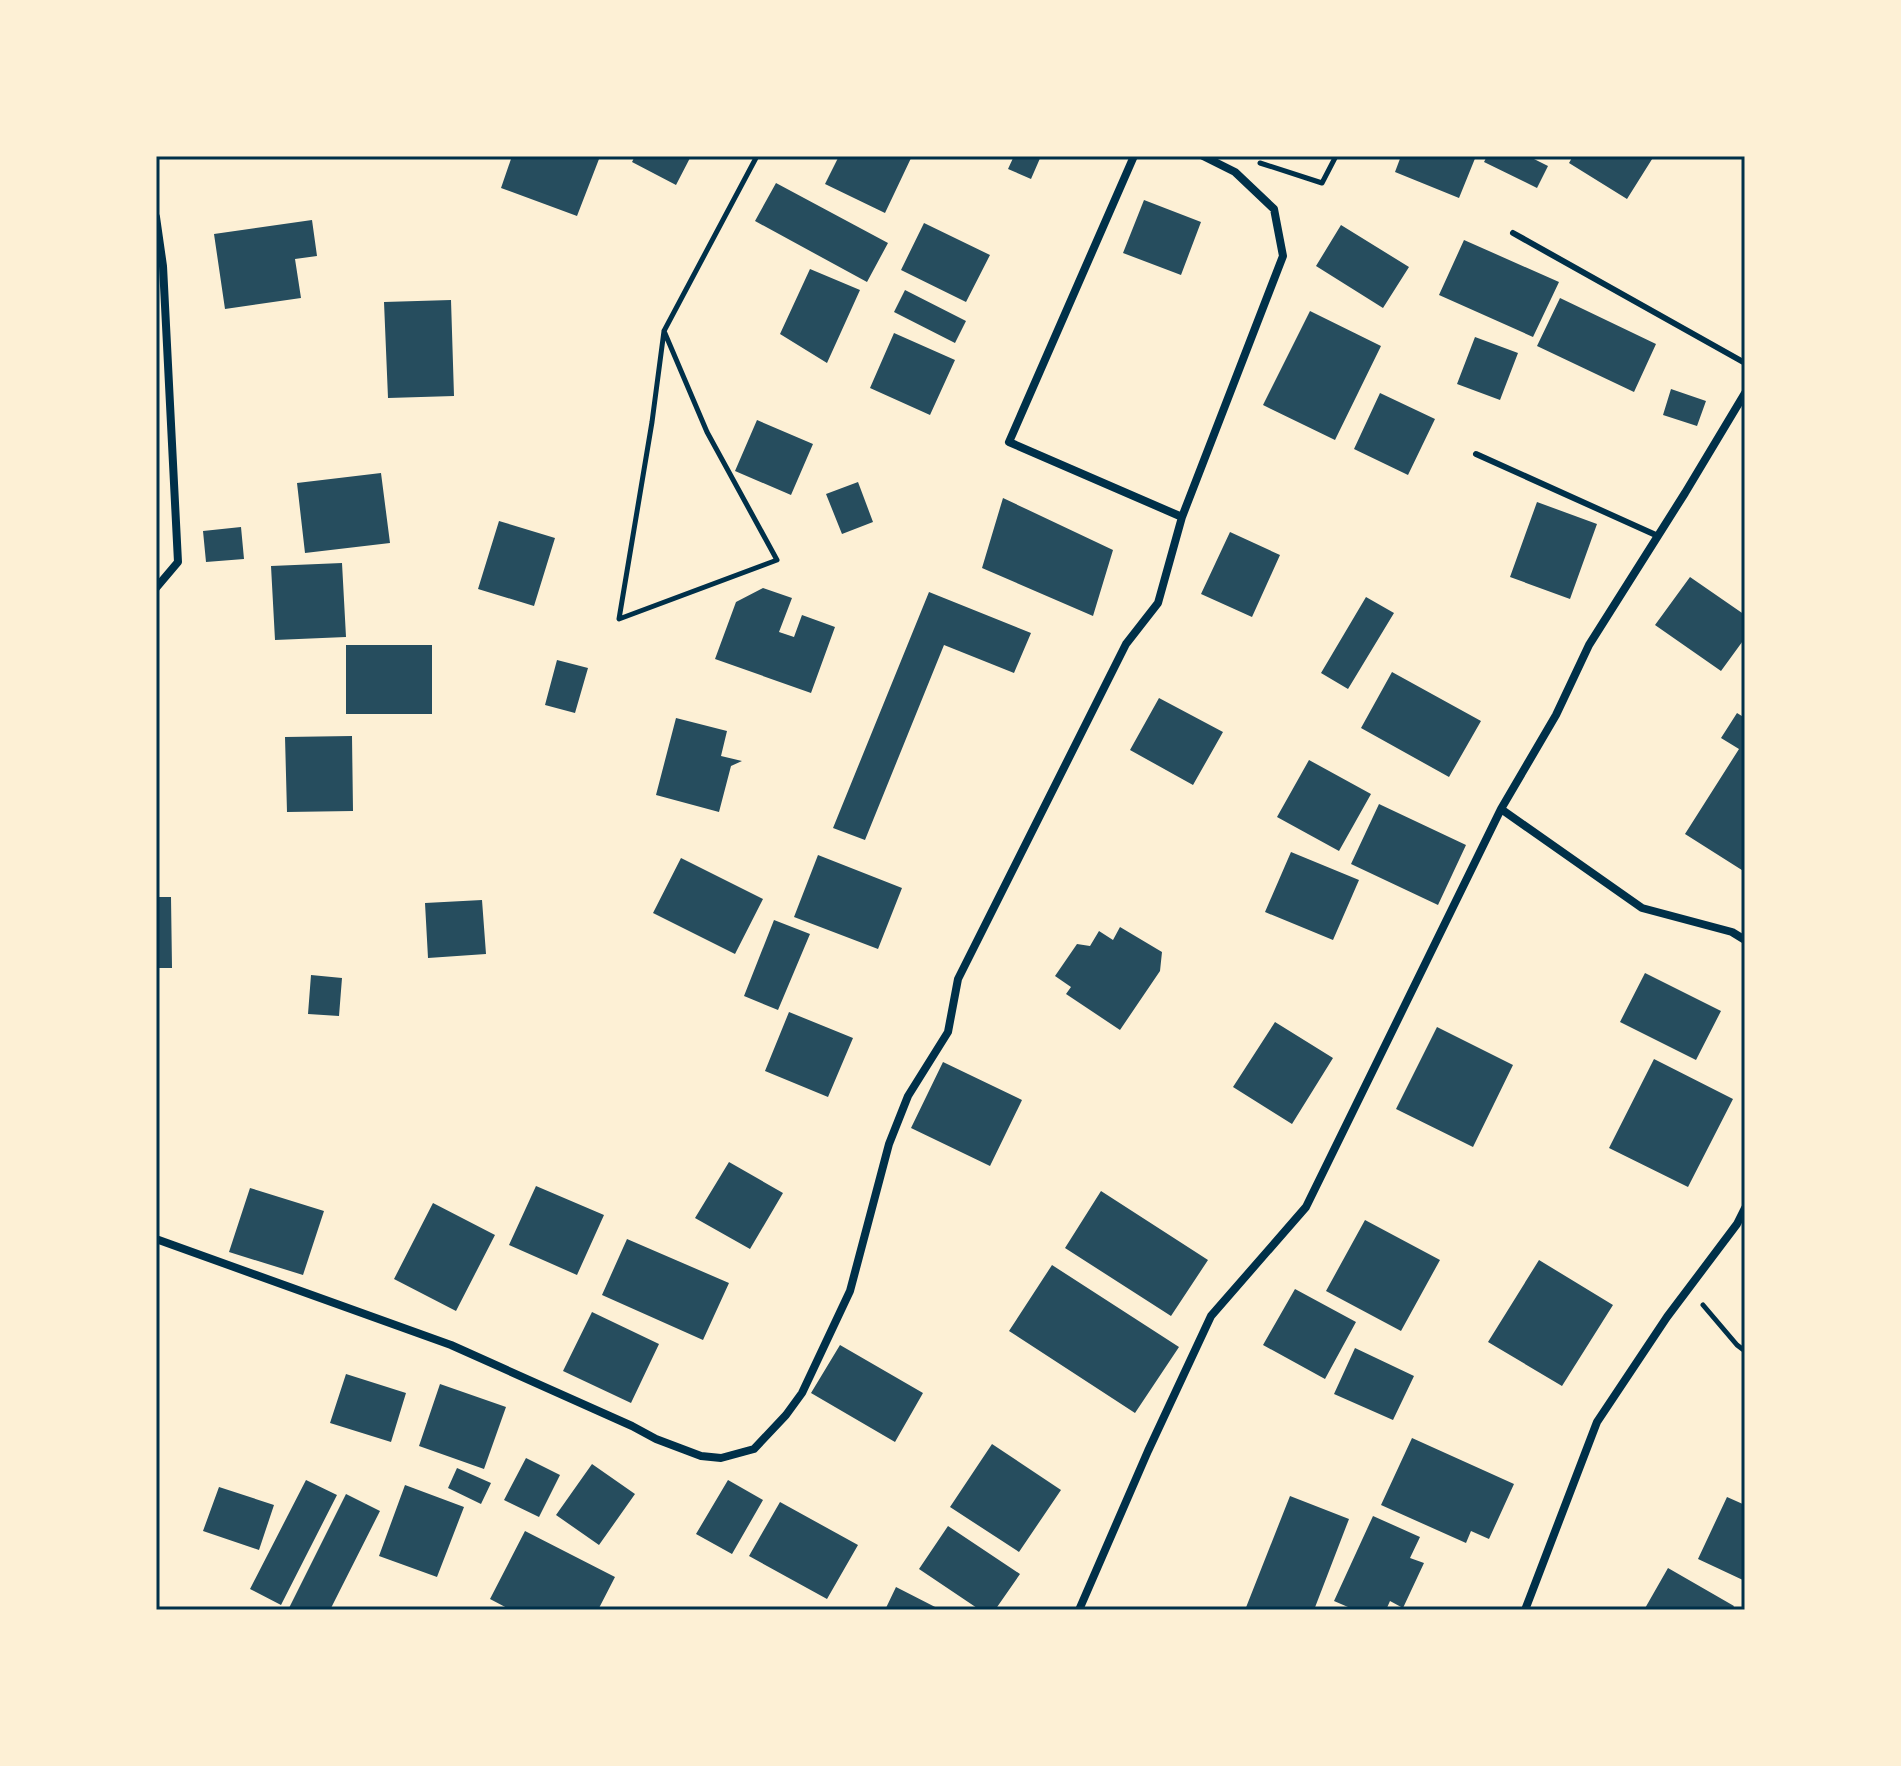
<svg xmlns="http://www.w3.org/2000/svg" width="1901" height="1766" font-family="Mulish,sans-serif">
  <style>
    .building { fill: #264d5e }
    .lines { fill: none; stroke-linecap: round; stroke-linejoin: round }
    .path { stroke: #003049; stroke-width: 5 }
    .service { stroke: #003049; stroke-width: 6 }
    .minor { stroke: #003049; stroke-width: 8 }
    .neatline { fill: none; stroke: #003049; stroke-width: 3 }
  </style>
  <rect width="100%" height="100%" fill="#fdf0d5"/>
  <path class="building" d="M512 156H591L599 159 577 216 501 188Z
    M635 156H691L676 185 632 162Z
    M839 156H912L885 213 825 184Z
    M1014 156H1041L1031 179 1008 169Z
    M1401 156H1476L1459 198 1395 172Z
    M1487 156H1528L1548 166 1537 188 1484 162Z
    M1573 156H1654L1627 199 1569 163Z
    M776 183 888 243 867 282 755 221Z
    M1144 200 1201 222 1181 275 1123 253Z
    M312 220 317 256 295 259 301 298 225 309 214 234Z
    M924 223 990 255 966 302 901 270Z
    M1341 225 1409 267 1383 308 1316 266Z
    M1464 240 1559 282 1533 337 1439 295Z
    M810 269 860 290 827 363 780 334Z
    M905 290 966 321 955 343 894 312Z
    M1560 298 1656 344 1634 392 1537 346Z
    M451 300 454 396 388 398 384 302Z
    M1310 311 1381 346 1335 440 1263 405Z
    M894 333 955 360 930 415 870 388Z
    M1475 337 1518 353 1500 400 1457 384Z
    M1671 389 1706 401 1697 426 1663 415Z
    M1380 393 1435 419 1408 475 1354 449Z
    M757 420 813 444 791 495 735 471Z
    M381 473 390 543 305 553 297 483Z
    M858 482 873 522 842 534 826 494Z
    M1003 498 1113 550 1093 616 982 568Z
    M1537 502 1597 524 1570 599 1510 577Z
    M499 521 555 538 534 606 478 589Z
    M241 527 244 559 206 562 203 531Z
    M1230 532 1280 555 1252 617 1201 594Z
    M342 563 346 637 275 640 271 566Z
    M1690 577 1745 615V638L1721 671 1655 625Z
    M763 588 792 598 779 632 794 637 802 615 835 627 811 693 715 659 736 602Z
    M929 592 1031 633 1014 673 944 645 865 840 833 828Z
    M1366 597 1394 613 1348 689 1321 673Z
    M346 645H432V714H346Z
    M557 660 588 668 575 713 545 705Z
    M1392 672 1481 721 1449 777 1361 728Z
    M1159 698 1223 732 1193 785 1130 750Z
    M1737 713 1745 718V872L1685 834 1739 749 1721 738Z
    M676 718 727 731 721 756 742 761 731 766 719 812 656 795Z
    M352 736 353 811 287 812 285 737Z
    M1309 760 1371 794 1339 851 1277 817Z
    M1379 804 1466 845 1438 905 1351 864Z
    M1291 852 1359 880 1333 940 1265 912Z
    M818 855 902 888 878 949 794 917Z
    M681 858 763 899 735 954 653 913Z
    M156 897H171L172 968H156Z
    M482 900 486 954 428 958 425 903Z
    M774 920 810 934 778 1010 744 996Z
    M1120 927 1162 952 1160 971 1120 1030 1066 994 1071 987 1055 976 1077 944 1090 946 1099 931 1113 940Z
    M1645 973 1721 1011 1696 1060 1620 1022Z
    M311 975 342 978 339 1016 308 1014Z
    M789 1012 853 1038 828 1097 765 1071Z
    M1275 1022 1333 1058 1292 1124 1233 1087Z
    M1437 1027 1513 1065 1473 1147 1396 1109Z
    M1654 1059 1733 1099 1688 1187 1609 1148Z
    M943 1062 1022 1100 990 1166 911 1128Z
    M729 1162 783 1193 750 1249 695 1218Z
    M536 1186 604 1215 577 1275 509 1245Z
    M250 1188 324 1211 303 1275 229 1252Z
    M1101 1191 1208 1260 1171 1316 1065 1248Z
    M433 1203 495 1235 456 1311 394 1279Z
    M1365 1220 1440 1260 1401 1331 1326 1291Z
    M627 1239 729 1283 703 1340 602 1295Z
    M1539 1260 1613 1305 1562 1386 1488 1342Z
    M1052 1265 1179 1347 1135 1413 1009 1331Z
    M1295 1289 1356 1322 1325 1379 1263 1345Z
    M592 1312 659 1344 631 1403 563 1371Z
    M840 1345 923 1393 895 1442 811 1393Z
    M1355 1348 1414 1376 1393 1420 1334 1394Z
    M346 1374 406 1393 391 1442 330 1423Z
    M440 1384 506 1407 484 1469 419 1446Z
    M1412 1438 1514 1484 1489 1539 1471 1531 1466 1543 1381 1505Z
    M992 1444 1061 1490 1019 1552 950 1507Z
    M526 1458 560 1475 539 1517 504 1500Z
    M592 1464 635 1494 599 1545 556 1515Z
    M457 1468 491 1483 481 1504 448 1488Z
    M306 1480 337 1495 281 1605 250 1589Z
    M728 1480 763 1500 732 1554 696 1534Z
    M405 1485 464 1507 437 1577 379 1556Z
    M219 1487 274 1505 259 1550 203 1531Z
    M346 1494 380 1511 330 1610H294L289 1608Z
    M1290 1496 1349 1519 1314 1610H1245Z
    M1727 1497 1745 1505V1581L1698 1559Z
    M780 1502 858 1545 827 1599 749 1556Z
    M1373 1516 1420 1537 1410 1558 1424 1563 1403 1608 1390 1601 1386 1610H1355L1334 1601Z
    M948 1526 1020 1574 995 1610H980L919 1569Z
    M525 1531 615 1577 598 1610H511L490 1599Z
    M1668 1568 1734 1606 1732 1610H1644Z
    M896 1587 941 1610H885Z"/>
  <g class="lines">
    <path class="path" d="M1260 163 1322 183 1336 156
      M664 331 707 432 777 560 619 619 652 422 664 331 757 156
      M1703 1305 1737 1345 1745 1351"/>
    <path class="service" d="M1513 233 1745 363
      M1476 454 1658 536"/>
    <path class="minor" d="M1134 156 1009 442 1182 517 1283 256 1274 209 1235 172 1203 156
      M156 217 163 266 178 562 156 588
      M1501 809 1642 908 1732 932 1745 940
      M156 1239 451 1345 632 1426 656 1439 701 1456 721 1458 754 1449 786 1415 802 1393 850 1291 889 1144 908 1096 948 1032 958 979 1126 644 1158 603 1182 517
      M1079 1610 1148 1451 1211 1316 1306 1207 1501 809 1556 715 1589 645 1685 493 1745 393
      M1525 1610 1597 1422 1667 1317 1737 1224 1745 1208"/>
  </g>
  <rect width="1901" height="1766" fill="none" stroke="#fdf0d5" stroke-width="316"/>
  <rect x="158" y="158" width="1585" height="1450" class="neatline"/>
</svg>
